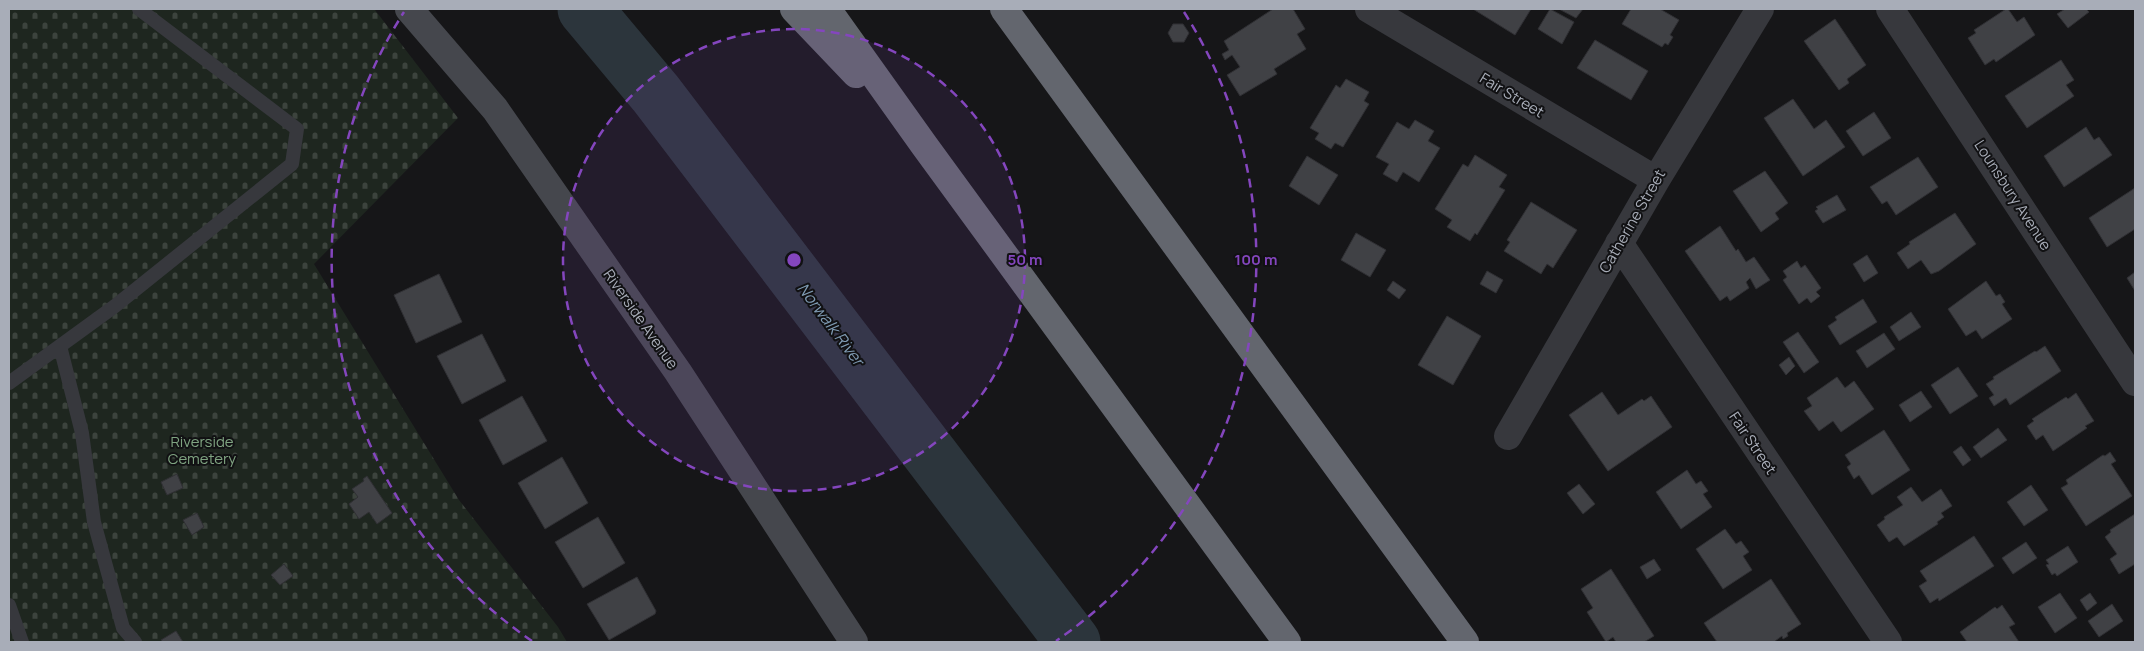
<svg xmlns="http://www.w3.org/2000/svg" width="2144" height="651" font-family="Manrope,sans-serif">
  <style>
    .cemetery { fill: url(#cemetery-stones) }
    .lines { fill: none; stroke-linecap: round; stroke-linejoin: round }
    .river { stroke: #2c353c; stroke-width: 55 }
    .building { fill: #404145; stroke: #303034 }
    .service { stroke: #37383d; stroke-width: 14 }
    .minor { stroke: #37383d; stroke-width: 28 }
    .secondary { stroke: #45474d; stroke-width: 28 }
    .motorway { stroke: #63666e; stroke-width: 28 }
    .ring { fill: none; stroke: #8446be; stroke-width: 2.5; stroke-dasharray: 9 6 }
    .labels { text-anchor: middle; dominant-baseline: central; stroke-width: 4; stroke-linejoin: round; paint-order: stroke }
    .street-label { font-size: 15px; fill: #a8adb8; stroke: #111113 }
    .park-label { font-size: 15px; fill: #7fa381; stroke: #111113 }
    .water-label { font-size: 16px; font-style: italic; fill: #7f9bb3; stroke: #111113 }
    .centre { fill: #8446be; stroke: #111113; stroke-width: 2.5 }
    .ring-label { font-size: 15px; text-anchor: middle; font-weight: bold; fill: #8446be; stroke: #111113; stroke-width: 4; stroke-linejoin: round; paint-order: stroke }
  </style>
  <defs>
    <pattern id="cemetery-stones" width="16" height="16" patternUnits="userSpaceOnUse" patternTransform="scale(1.25)"><rect width="16" height="16" fill="#1e261f"/><path d="M2 7V4a2 2 0 0 1 4 0v3zM10 15v-3a2 2 0 0 1 4 0v3z" fill="#3c433d"/></pattern>
  </defs>
  <rect width="100%" height="100%" fill="#161618"/>
  <path class="cemetery" d="M9 9 375 10 458 118 314 264 459 500 558 627 567 642H9Z"/>
  <g class="lines">
    <path class="river" d="M585 9 656 94 1073 642"/>
  </g>
  <path class="building" d="M1273 9H1293L1305 29 1297 34 1306 49 1274 69 1277 74 1240 96 1227 75 1240 67 1232 55 1225 60 1222 54 1229 50 1224 41Z
    M1473 9H1531L1515 35Z
    M1550 9 1574 22 1562 44 1538 29Z
    M1559 9H1583L1576 18Z
    M1631 9H1660L1679 20 1670 35 1673 37 1668 45 1665 43 1662 47 1622 24Z
    M2006 9H2008L2017 22 2024 17 2035 35 1996 62 1994 59 1985 65 1968 38 1976 33 1974 30Z
    M2065 9H2086L2089 12 2068 28 2057 14Z
    M1835 19 1866 65 1847 79 1849 83 1839 90 1804 41Z
    M1173 24H1183L1189 33 1184 42H1173L1168 33Z
    M1595 40 1648 71 1631 100 1577 68Z
    M2061 60 2074 80 2066 85 2074 96 2027 128 2005 96Z
    M1346 79 1369 92 1364 101 1369 104 1343 147 1335 143 1331 149 1315 139 1319 133 1310 128 1336 85 1340 88Z
    M1793 99 1814 129 1826 120 1845 147 1803 176 1764 118Z
    M1874 112 1891 138 1863 156 1846 131Z
    M1415 120 1434 131 1428 141 1440 148 1419 182 1403 172 1397 182 1383 174 1389 164 1376 157 1397 122 1409 129Z
    M2086 127 2094 140 2099 137 2112 155 2064 187 2044 156Z
    M1475 155 1507 175 1499 187 1505 190 1477 235 1475 233 1470 241 1447 227 1452 220 1435 209 1463 164 1468 167Z
    M1307 156 1338 175 1319 205 1289 186Z
    M1918 157 1938 187 1896 215 1887 201 1882 204 1870 187Z
    M1765 171 1788 203 1775 213 1779 219 1761 232 1733 191Z
    M2135 188V229L2107 247 2089 218Z
    M1837 195 1846 210 1823 223 1815 211 1818 209 1816 207Z
    M1531 202 1577 230 1553 268 1547 264 1541 274 1504 251 1510 242 1507 240Z
    M1955 213 1976 244 1939 271 1931 274 1921 260 1908 269 1897 253 1910 244 1909 242Z
    M1720 226 1736 251 1738 249 1746 262 1754 257 1770 280 1756 289 1750 278 1746 282 1749 288 1730 301 1727 296 1720 301 1685 251Z
    M1356 233 1386 250 1370 277 1341 260Z
    M1867 255 1878 273 1864 282 1853 264Z
    M1797 261 1801 268 1805 265 1821 288 1816 292 1820 296 1811 303 1807 298 1799 304 1783 280 1787 277 1783 271Z
    M1487 271 1503 280 1496 293 1480 284Z
    M2135 272V291L2127 278Z
    M439 274 462 322 416 343 394 295Z
    M1393 281 1406 290 1399 299 1387 290Z
    M1986 281 1996 296 2000 294 2005 302 2002 304 2012 319 1982 339 1976 330 1966 336 1948 309Z
    M1863 299 1877 322 1840 345 1828 326 1837 320 1835 317Z
    M1911 312 1921 327 1899 341 1890 327Z
    M1447 316 1481 336 1453 385 1418 365Z
    M1798 332 1819 362 1804 373 1783 342Z
    M1884 333 1895 349 1867 368 1856 351Z
    M482 334 506 381 462 404 437 356Z
    M2045 346 2061 371 2010 405 2006 398 1994 406 1989 398 1994 395 1986 384 1994 379 1993 377 2035 351 2036 352Z
    M1789 357 1795 366 1786 375 1779 365Z
    M1958 367 1978 396 1950 414 1931 385Z
    M1837 377 1845 388 1854 381 1874 409 1841 432 1833 421 1819 431 1804 411 1812 406 1807 398Z
    M1921 391 1932 407 1910 422 1899 405Z
    M1602 392 1618 415 1642 399 1644 401 1651 396 1672 427 1608 471 1569 415Z
    M2076 393 2094 421 2085 426 2087 428 2053 451 2043 435 2036 440 2027 426 2034 421 2032 419 2066 397 2068 399Z
    M522 396 547 441 503 465 479 420Z
    M1998 428 2007 440 1981 458 1973 447Z
    M1884 430 1910 470 1872 495 1859 475 1854 479 1847 467 1851 464 1845 455Z
    M1961 446 1971 460 1963 466 1953 452Z
    M2110 452 2116 461 2111 464 2132 496 2086 526 2061 488 2068 484 2066 480 2103 455 2105 456Z
    M562 457 588 503 545 529 518 483Z
    M1687 470 1696 484 1701 481 1708 491 1703 494 1712 507 1681 529 1656 492Z
    M177 474 183 488 167 495 161 482Z
    M367 476 392 513 377 524 369 512 359 519 349 504 358 497 352 489 364 481 363 479Z
    M1579 484 1595 504 1583 514 1567 493Z
    M2031 485 2048 510 2024 526 2007 502Z
    M1911 487 1922 502 1941 489 1952 506 1941 513 1944 517 1937 522 1938 524 1904 546 1897 537 1889 542 1877 525 1885 519 1884 517 1903 505 1897 497Z
    M197 513 204 527 192 535 183 520Z
    M2135 514V564L2119 574 2110 559 2117 554 2105 537 2111 532 2110 530Z
    M598 517 625 563 583 588 555 542Z
    M1725 529 1736 544 1741 541 1749 552 1743 556 1752 570 1723 589 1696 549Z
    M1974 536 1994 566 1939 601 1938 598 1930 603 1919 586 1927 581 1920 571Z
    M2026 542 2037 558 2013 574 2002 558Z
    M2068 546 2078 562 2057 576 2055 573 2052 575 2046 565 2049 564 2046 560Z
    M1654 559 1661 570 1647 579 1640 567Z
    M284 564 293 576 280 585 271 575Z
    M1611 569 1654 636 1644 642H1616L1613 637 1606 642 1587 612 1593 608 1581 589Z
    M637 577 656 611 655 614 609 640 587 604Z
    M1771 579 1801 624 1787 633 1788 636 1783 639 1782 636 1775 641 1777 642H1717L1704 623Z
    M2060 593 2077 618 2055 633 2038 607Z
    M2090 593 2097 603 2087 611 2080 600Z
    M2112 604 2123 621 2099 637 2088 621Z
    M2002 605 2015 624 2009 627 2019 642H1967L1960 632 1995 607 1997 609Z
    M176 631 183 642H163L161 640Z"/>
  <g class="lines">
    <path class="service" d="M60 346 82 433 94 522 123 628 135 642
      M9 383 115 306 292 164 297 129 139 9
      M9 605 22 642"/>
    <path class="minor" d="M1369 9 1656 180
      M1890 9 2135 382
      M1619 243 1888 642
      M1508 436 1656 180 1760 9"/>
    <path class="secondary" d="M409 9 495 109 678 372 854 642"/>
    <path class="motorway" d="M794 9 856 74
      M827 9 924 145 1287 642
      M1004 9 1465 642"/>
  </g>
  <circle cx="794" cy="260" r="231" fill="#8446be" fill-opacity=".12"/>
  <g class="ring">
    <circle cx="794" cy="260" r="231"/>
    <path d="M532 641A462 462 0 0 1 404 12M1184 12A462 462 0 0 1 1056 641"/>
  </g>
  <g class="labels">
    <g class="street-label">
      <text transform="translate(1512 95) rotate(31)">Fair Street</text>
      <text transform="translate(2013 195) rotate(57)">Lounsbury Avenue</text>
      <text transform="translate(1632 221) rotate(-60)">Catherine Street</text>
      <text transform="translate(641 319) rotate(55)">Riverside Avenue</text>
      <text transform="translate(1753 443) rotate(56)">Fair Street</text>
    </g>
    <g class="park-label">
      <text x="202" y="441">Riverside<tspan x="202" dy="17">Cemetery</tspan></text>
    </g>
    <g class="water-label">
      <text transform="translate(831 324) rotate(53)">Norwalk River</text>
    </g>
  </g>
  <circle cx="794" cy="260" r="8" class="centre"/>
  <g class="ring-label">
    <text x="1025" y="265">50 m</text>
    <text x="1256" y="265">100 m</text>
  </g>
  <rect width="2144" height="651" fill="none" stroke="#a8adb8" stroke-width="20"/>
</svg>
